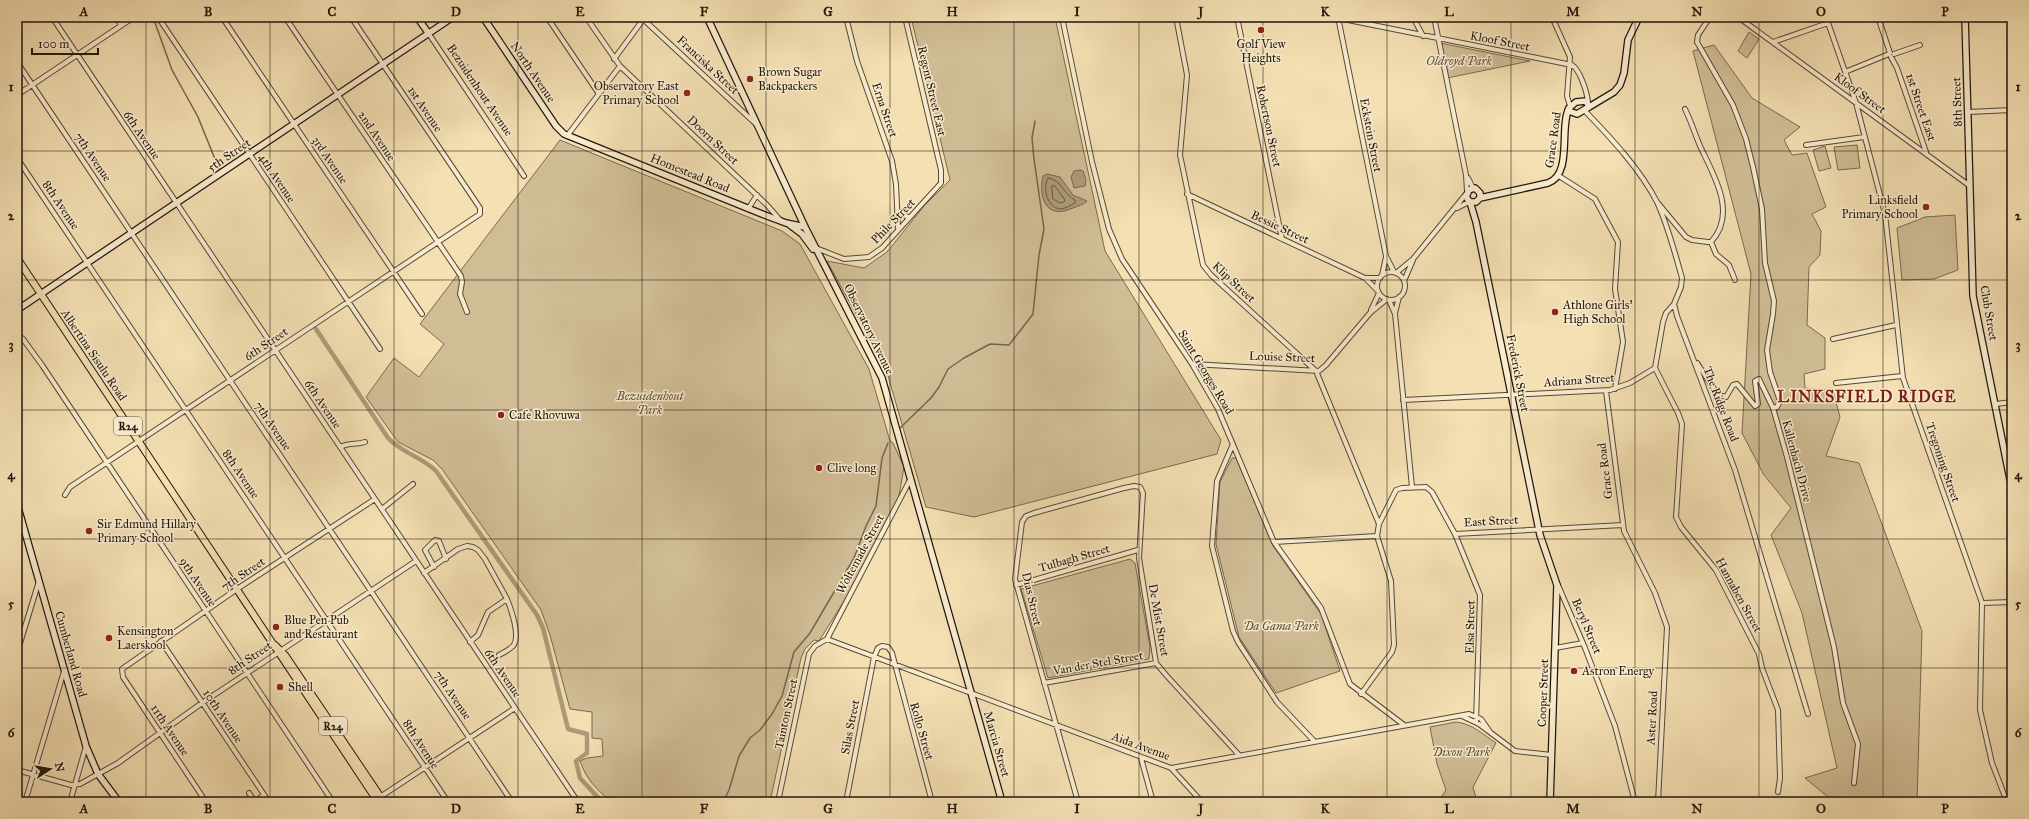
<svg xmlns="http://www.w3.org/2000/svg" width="2029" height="819" font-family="'IM FELL Great Primer',serif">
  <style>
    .green { fill: #d0bd96; stroke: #796950 }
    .water { fill: #ad9b7a; stroke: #75654e }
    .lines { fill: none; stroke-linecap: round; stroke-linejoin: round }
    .shore { stroke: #685842; stroke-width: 1 }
    .stream { stroke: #75654e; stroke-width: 1.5 }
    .canal { stroke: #ad9b7a; stroke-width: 4.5 }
    .street-casing { stroke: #564835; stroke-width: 6 }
    .secondary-casing { stroke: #22150b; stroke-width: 8 }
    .primary-casing { stroke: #22150b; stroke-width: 8 }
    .street { stroke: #f8ebce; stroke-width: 4 }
    .secondary { stroke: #f8ebce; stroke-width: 5.5 }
    .primary { stroke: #f4e0b3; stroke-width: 6 }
    .grid { fill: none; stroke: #22150b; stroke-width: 1; stroke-opacity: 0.55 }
    .poi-dot { fill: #8f2418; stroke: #f8ebce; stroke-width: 1.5 }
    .labels { text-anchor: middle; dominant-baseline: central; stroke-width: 3; stroke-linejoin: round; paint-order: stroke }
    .shield { fill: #f8ebce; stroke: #625546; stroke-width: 1 }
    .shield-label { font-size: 11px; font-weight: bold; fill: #22150b }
    .street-label { font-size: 12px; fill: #22150b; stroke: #f8ebce }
    .poi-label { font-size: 12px; fill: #22150b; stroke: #f8ebce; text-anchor: start }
    .park-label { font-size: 12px; font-style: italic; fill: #5f503c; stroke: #f8ebce }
    .district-label { font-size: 16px; font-weight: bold; letter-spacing: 1px; fill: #7a1f14; stroke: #f8ebce }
    .neatline { fill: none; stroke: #22150b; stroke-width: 1.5 }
    .grid-label { font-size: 13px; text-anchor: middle; font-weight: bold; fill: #22150b }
  </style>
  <rect width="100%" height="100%" fill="#f4e0b3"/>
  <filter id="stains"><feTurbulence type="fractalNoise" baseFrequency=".005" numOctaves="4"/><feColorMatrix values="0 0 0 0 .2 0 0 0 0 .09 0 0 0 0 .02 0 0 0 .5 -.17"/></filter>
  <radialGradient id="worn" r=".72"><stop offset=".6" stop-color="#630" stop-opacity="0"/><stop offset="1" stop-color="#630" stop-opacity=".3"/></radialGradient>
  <path class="green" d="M911 17H1055L1105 251 1221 440 1217 454 974 517 926 507 886 369 827 261 864 268 887 252 924 206 950 180Z
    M1749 32 1759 39 1747 58 1738 51Z
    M1440 43 1530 61 1447 78Z
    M1714 45 1752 98 1800 127 1784 140 1792 155 1807 153 1826 207 1812 214 1821 231 1820 255 1809 267 1807 325 1825 338V369L1804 374 1805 388 1833 391 1840 417 1826 456 1859 463 1922 631 1917 802H1834L1805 778 1837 768 1802 613 1771 535 1791 508 1764 475 1742 433 1751 274 1693 51Z
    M560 140 782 231 800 244 869 369 890 441 893 443 904 467 897 507 851 590 819 641 814 640 805 649 801 658 770 802H611C596 788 587 781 580 761L587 758 603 756 602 739 592 738V712L570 709 550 635 541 610 442 469 433 460 398 442 366 397 394 358 419 377 444 344 420 324Z
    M1857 145 1860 168 1838 170 1834 147Z
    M1825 146 1831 168 1819 171 1813 150Z
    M1955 215 1958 270 1934 279 1902 280 1897 228 1925 217Z
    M1232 458H1235L1237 460 1273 546 1321 614 1340 671 1276 693 1239 637 1216 544 1220 482Z
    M1130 559 1135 563 1150 647 1149 659 1048 678 1021 589Z
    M1456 722C1471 723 1484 735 1496 743L1473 787 1477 802H1438L1446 790 1437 764 1430 727Z"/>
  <path class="water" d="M1080 170 1083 171 1086 180 1085 186 1074 188 1071 177 1074 171Z
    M1047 174 1060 177 1073 195 1087 201C1083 205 1078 206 1073 208 1047 220 1038 199 1043 176Z"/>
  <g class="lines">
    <path class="shore" d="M1048 178C1062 180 1064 195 1075 200V203C1071 205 1065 209 1060 209 1047 207 1042 188 1048 178Z
      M1052 186H1055L1065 200 1064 202 1060 203 1053 199Z"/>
    <path class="stream" d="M153 17 172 70 198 117 219 169
      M899 429 931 398 939 387 948 369 964 358 990 344 1009 345 1033 314 1039 255 1044 229 1034 159 1032 138 1035 121
      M723 802 729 790 739 756 750 738 760 730 772 714 782 696 794 652 810 633 854 558 866 526 876 506 882 458 888 443"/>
    <path class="canal" d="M316 329 388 438C402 453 422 457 436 471L537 615 543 628 568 729 587 734V753L576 761 580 778 602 802"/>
    <defs>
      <path id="street" d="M52 17 578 802
        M116 17 121 25
        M158 17 380 349
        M222 17 422 314
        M285 17 461 276 462 282 460 294 467 312
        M547 17 599 94
        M586 17 620 66 767 205 781 221
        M846 17 857 61 892 161 896 184 898 228
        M1062 17 1092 162 1109 229 1122 259 1192 364 1218 409 1274 542 1321 608 1350 684 1404 725
        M1176 17 1187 75 1180 155 1203 265 1211 275 1316 371 1379 524
        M1237 17 1282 239
        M1333 17 1572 65C1580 70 1587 92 1588 102
        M1338 17 1386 256 1394 272
        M1413 17 1423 36
        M1434 17 1466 175 1467 191
        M1552 17 1570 57 1567 96 1570 106
        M1710 17 1698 35 1697 42 1733 105 1746 139 1753 167 1762 209 1765 263 1774 301 1773 314 1767 350 1770 372 1780 401 1777 407 1773 408
        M1738 17 1970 186
        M1826 17 1856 103 1885 214 1903 378 1982 603 1980 710 1992 763 2007 802
        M1878 17 1890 53
        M643 19 756 124
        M429 34 524 176
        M1773 42 1828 23
        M1894 54 1920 45
        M1891 57 1897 68 1926 152
        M614 59 645 17
        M17 62 512 802
        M1845 72 1889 54
        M17 95 134 17
        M1585 111C1611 138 1640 169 1657 202 1668 226 1675 253 1682 278L1681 287 1674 304 1677 316 1735 470 1808 714
        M1968 112 2012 110
        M567 136 620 66
        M1806 145 1864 137
        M17 158 448 802
        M1559 176 1595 199 1618 242 1615 289 1623 342 1615 389
        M1468 178 1473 188
        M1187 194 1365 278 1378 291
        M1657 202 1686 237 1692 240 1708 242H1711C1738 213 1713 174 1700 146 1695 134 1691 121 1685 109
        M1457 208 1469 202
        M748 209 757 195
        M898 211 909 218
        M1711 242 1716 254 1729 265 1735 280
        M816 248 844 259 869 257 882 248 941 183V170L905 17
        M1377 286a14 14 0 1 1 28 0a14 14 0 1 1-28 0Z
        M1396 273 1413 259 1466 194
        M1382 275 1386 257
        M1365 278H1380
        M1404 281 1413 260
        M1389 300 1395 314 1412 487
        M1674 304 1666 313 1663 322 1655 368 1678 413 1682 424 1676 517 1681 527 1716 570 1759 654 1762 668 1778 710 1780 778 1778 792
        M1371 310 1379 293
        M1395 313 1399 297
        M17 334 23 339 42 365 333 802
        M1833 339 1896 325
        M1697 363 1718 395 1726 397 1733 385 1737 384 1755 406 1758 404 1755 381 1759 379 1773 408 1787 457 1834 647 1843 703 1858 744 1854 783
        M1192 364 1319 371 1326 365 1370 313 1387 299
        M1836 383 1902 376
        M1606 391 1624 531 1655 593 1667 627 1658 802
        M1403 400 1610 390 1630 383 1655 368
        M1996 404 2012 402
        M1233 444 1217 481 1212 546 1233 631 1238 642 1277 702 1314 741
        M340 447C349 442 356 445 365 442
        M65 495 70 487 480 214V208L351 17
        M382 509 413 484
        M1455 534 1623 525
        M1274 542 1377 536
        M434 567 425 550 435 540 439 541 446 559
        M424 573 458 549 467 546 473 547 478 550 485 559 507 599 488 612 478 635 470 642
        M1016 585 1138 550
        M1558 585 1585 648 1615 726 1635 802
        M1982 603 2012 602
        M827 639 1171 768 1469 714 1481 719 1490 732
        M827 639 911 478
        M161 641 269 802
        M1555 648 1583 643
        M17 653 39 581
        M499 655C503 653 509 650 513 646 521 637 511 609 507 599
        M1044 683 1156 663
        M1361 694 1392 652 1394 645 1391 581 1377 536 1379 524 1396 490 1402 488 1426 487 1432 492 1455 534 1480 595 1476 722
        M1462 716 1479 724 1515 751 1552 755
        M1141 758 1153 802
        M1171 768 1202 802
        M17 770 71 785 80 784 118 763 202 703 416 561
        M249 793 255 802
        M380 797 515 708
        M25 802 64 671
        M70 802 86 746
        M206 802 123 677 122 669 237 589 375 499
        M254 802 264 795
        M778 802 809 654 815 646 827 639
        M846 802 874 657 878 648 882 646 888 647 892 653 932 802
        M1078 802 1015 579 1022 522 1026 516 1034 513 1124 488 1134 486 1140 487 1143 493 1139 558 1156 663 1166 675 1239 755"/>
      <path id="secondary" d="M417 17 429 34
        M483 17 556 126 564 134 762 214 786 223 805 227
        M707 17 805 227 882 378 1002 802
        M1965 17 1973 296 2012 489
        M1586 101 1589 107 1577 114 1569 111V108L1576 102Z
        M1589 107 1614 92 1620 85 1624 73 1628 40 1639 17
        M1480 198 1548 183C1573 174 1559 128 1569 108
        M1470 202H1476L1480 198V193L1475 188 1469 190 1466 197 1470 202 1476 222 1540 535 1557 585 1550 802
        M790 225 802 234 813 249
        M17 310 453 17
        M17 504 86 746 98 774 119 802"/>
      <path id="primary" d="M17 258 378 802
        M275 645 285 655 384 802"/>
    </defs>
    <use href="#street" class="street-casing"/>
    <use href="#secondary" class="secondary-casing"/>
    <use href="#primary" class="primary-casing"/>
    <use href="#street" class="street"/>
    <use href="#secondary" class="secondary"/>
    <use href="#primary" class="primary"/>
  </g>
  <path class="grid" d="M146 17V802M270 17V802M394 17V802M518 17V802M642 17V802M766 17V802M890 17V802M1014 17V802M1139 17V802M1263 17V802M1387 17V802M1511 17V802M1635 17V802M1759 17V802M1883 17V802M17 151H2012M17 280H2012M17 410H2012M17 539H2012M17 668H2012"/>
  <g class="poi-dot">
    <circle cx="1261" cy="30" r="4"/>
    <circle cx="750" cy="79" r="4"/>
    <circle cx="687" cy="93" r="4"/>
    <circle cx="1926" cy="207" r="4"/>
    <circle cx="1555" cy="312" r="4"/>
    <circle cx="501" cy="415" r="4"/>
    <circle cx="819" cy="468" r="4"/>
    <circle cx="89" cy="531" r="4"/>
    <circle cx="276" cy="627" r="4"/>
    <circle cx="109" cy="638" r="4"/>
    <circle cx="1574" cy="671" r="4"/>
    <circle cx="280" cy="687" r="4"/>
  </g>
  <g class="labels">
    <g class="shield">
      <rect x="114" y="417" width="28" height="18" rx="3"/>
      <rect x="319" y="717" width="28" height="18" rx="3"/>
    </g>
    <g class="shield-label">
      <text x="128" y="426">R24</text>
      <text x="333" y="726">R24</text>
    </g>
    <g class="street-label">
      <text transform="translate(1500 41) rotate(11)">Kloof Street</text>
      <text transform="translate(708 65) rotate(43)">Franciska Street</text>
      <text transform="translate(533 72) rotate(56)">North Avenue</text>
      <text transform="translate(480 90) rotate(56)">Bezuidenhout Avenue</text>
      <text transform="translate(932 91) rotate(77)">Regent Street East</text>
      <text transform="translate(1860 93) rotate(36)">Kloof Street</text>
      <text transform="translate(1957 102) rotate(-92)">8th Street</text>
      <text transform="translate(1921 107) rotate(71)">1st Street East</text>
      <text transform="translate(425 109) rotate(56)">1st Avenue</text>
      <text transform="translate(885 110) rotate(71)">Erna Street</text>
      <text transform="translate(1269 126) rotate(78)">Robertson Street</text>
      <text transform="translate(142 135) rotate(56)">6th Avenue</text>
      <text transform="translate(1371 135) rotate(79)">Eckstein Street</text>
      <text transform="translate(377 136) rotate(56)">2nd Avenue</text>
      <text transform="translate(713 140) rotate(43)">Doorn Street</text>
      <text transform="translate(1553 140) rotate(-82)">Grace Road</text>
      <text transform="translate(229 155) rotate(-34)">5th Street</text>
      <text transform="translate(93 157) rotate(56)">7th Avenue</text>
      <text transform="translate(330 160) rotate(56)">3rd Avenue</text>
      <text transform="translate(690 173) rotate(22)">Homestead Road</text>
      <text transform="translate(277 178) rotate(56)">4th Avenue</text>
      <text transform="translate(61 205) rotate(56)">8th Avenue</text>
      <text transform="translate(893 221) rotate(-46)">Phile Street</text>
      <text transform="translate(1280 227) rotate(25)">Bessie Street</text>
      <text transform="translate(1234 282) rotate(43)">Klip Street</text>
      <text transform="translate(1989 313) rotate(80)">Club Street</text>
      <text transform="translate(869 329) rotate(64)">Observatory Avenue</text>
      <text transform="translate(266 344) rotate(-34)">6th Street</text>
      <text transform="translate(94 355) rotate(56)">Albertina Sisulu Road</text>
      <text transform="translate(1282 357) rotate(2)">Louise Street</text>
      <text transform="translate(1206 372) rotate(59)">Saint Georges Road</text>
      <text transform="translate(1518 373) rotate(79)">Frederick Street</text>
      <text transform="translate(1579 380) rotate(-4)">Adriana Street</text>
      <text transform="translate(323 404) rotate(56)">6th Avenue</text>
      <text transform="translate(1721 404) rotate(69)">The Ridge Road</text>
      <text transform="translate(273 426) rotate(56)">7th Avenue</text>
      <text transform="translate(1797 461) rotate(75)">Kallenbach Drive</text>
      <text transform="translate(1943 462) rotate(71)">Tregoning Street</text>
      <text transform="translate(1605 471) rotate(-97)">Grace Road</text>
      <text transform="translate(241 474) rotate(56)">8th Avenue</text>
      <text transform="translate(1491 521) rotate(-3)">East Street</text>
      <text transform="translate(860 554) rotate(-62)">Woltemade Street</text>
      <text transform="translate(1074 558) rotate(-16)">Tulbagh Street</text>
      <text transform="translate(243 574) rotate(-34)">7th Street</text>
      <text transform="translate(198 582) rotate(56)">9th Avenue</text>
      <text transform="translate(1739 595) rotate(61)">Hannaben Street</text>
      <text transform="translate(1032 599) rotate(77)">Dias Street</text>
      <text transform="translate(1159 620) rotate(80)">De Mist Street</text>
      <text transform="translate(1587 626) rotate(67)">Beryl Street</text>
      <text transform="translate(1470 627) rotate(-89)">Elsa Street</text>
      <text transform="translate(71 654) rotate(74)">Cumberland Road</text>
      <text transform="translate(250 658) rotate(-34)">8th Street</text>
      <text transform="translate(1098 663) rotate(-10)">Van der Stel Street</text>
      <text transform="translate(503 673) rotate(56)">6th Avenue</text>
      <text transform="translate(1543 693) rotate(-88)">Cooper Street</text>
      <text transform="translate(453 695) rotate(56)">7th Avenue</text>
      <text transform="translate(786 714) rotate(-78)">Tainton Street</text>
      <text transform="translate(223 716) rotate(56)">10th Avenue</text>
      <text transform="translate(1652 718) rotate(-87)">Aster Road</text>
      <text transform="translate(850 727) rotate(-79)">Silas Street</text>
      <text transform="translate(170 730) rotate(56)">11th Avenue</text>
      <text transform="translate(922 731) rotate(74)">Rollo Street</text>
      <text transform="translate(421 744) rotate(57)">8th Avenue</text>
      <text transform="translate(997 744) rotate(74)">Marcia Street</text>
      <text transform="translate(1141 746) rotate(20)">Aida Avenue</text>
    </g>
    <g class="poi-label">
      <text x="1261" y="44" text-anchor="middle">Golf View<tspan x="1261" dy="14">Heights</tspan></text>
      <text x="758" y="72">Brown Sugar<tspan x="758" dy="14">Backpackers</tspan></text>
      <text x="679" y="86" text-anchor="end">Observatory East<tspan x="679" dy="14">Primary School</tspan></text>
      <text x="1918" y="200" text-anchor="end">Linksfield<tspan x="1918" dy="14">Primary School</tspan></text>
      <text x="1563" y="305">Athlone Girls'<tspan x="1563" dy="14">High School</tspan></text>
      <text x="509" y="415">Cafe Rhovuwa</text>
      <text x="827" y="468">Clive long</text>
      <text x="97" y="524">Sir Edmund Hillary<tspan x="97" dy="14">Primary School</tspan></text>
      <text x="284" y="620">Blue Pen Pub<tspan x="284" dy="14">and Restaurant</tspan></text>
      <text x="117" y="631">Kensington<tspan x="117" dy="14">Laerskool</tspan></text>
      <text x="1582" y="671">Astron Energy</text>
      <text x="288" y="687">Shell</text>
    </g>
    <g class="park-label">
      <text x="1459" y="61">Oldroyd Park</text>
      <text x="650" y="396">Bezuidenhout<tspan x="650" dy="14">Park</tspan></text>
      <text x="1281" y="626">Da Gama Park</text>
      <text x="1461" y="752">Dixon Park</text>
    </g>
    <g class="district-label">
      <text x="1867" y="396">LINKSFIELD RIDGE</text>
    </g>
  </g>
  <rect width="2029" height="819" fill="none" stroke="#f4e0b3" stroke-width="44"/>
  <g transform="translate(50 769) rotate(78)" stroke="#f8ebce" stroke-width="3" paint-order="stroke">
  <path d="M0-3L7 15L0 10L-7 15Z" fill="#22150b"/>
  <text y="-6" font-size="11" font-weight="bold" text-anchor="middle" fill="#22150b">N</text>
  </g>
  <path d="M32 48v6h66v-6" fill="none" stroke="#22150b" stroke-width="2"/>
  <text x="38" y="48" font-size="12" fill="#22150b" stroke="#f8ebce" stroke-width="3" paint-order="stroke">100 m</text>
  <rect x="22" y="22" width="1985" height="775" class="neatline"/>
  <g class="grid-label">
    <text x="84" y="16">A</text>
    <text x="208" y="16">B</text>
    <text x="332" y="16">C</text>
    <text x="456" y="16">D</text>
    <text x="580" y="16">E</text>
    <text x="704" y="16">F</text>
    <text x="828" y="16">G</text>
    <text x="952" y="16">H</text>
    <text x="1077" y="16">I</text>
    <text x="1201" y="16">J</text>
    <text x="1325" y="16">K</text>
    <text x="1449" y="16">L</text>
    <text x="1573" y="16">M</text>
    <text x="1697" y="16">N</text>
    <text x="1821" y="16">O</text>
    <text x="1945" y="16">P</text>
    <text x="11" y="91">1</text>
    <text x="2018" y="91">1</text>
    <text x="11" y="220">2</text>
    <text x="2018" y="220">2</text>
    <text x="11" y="349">3</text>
    <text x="2018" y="349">3</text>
    <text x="11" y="479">4</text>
    <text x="2018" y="479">4</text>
    <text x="11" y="608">5</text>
    <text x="2018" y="608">5</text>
    <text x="11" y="737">6</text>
    <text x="2018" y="737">6</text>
    <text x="84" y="813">A</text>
    <text x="208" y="813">B</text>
    <text x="332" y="813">C</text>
    <text x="456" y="813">D</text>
    <text x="580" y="813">E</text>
    <text x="704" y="813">F</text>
    <text x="828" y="813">G</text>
    <text x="952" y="813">H</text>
    <text x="1077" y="813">I</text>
    <text x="1201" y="813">J</text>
    <text x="1325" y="813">K</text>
    <text x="1449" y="813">L</text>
    <text x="1573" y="813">M</text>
    <text x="1697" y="813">N</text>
    <text x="1821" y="813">O</text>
    <text x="1945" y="813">P</text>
  </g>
  <rect width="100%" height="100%" filter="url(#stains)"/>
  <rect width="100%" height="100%" fill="url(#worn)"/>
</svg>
